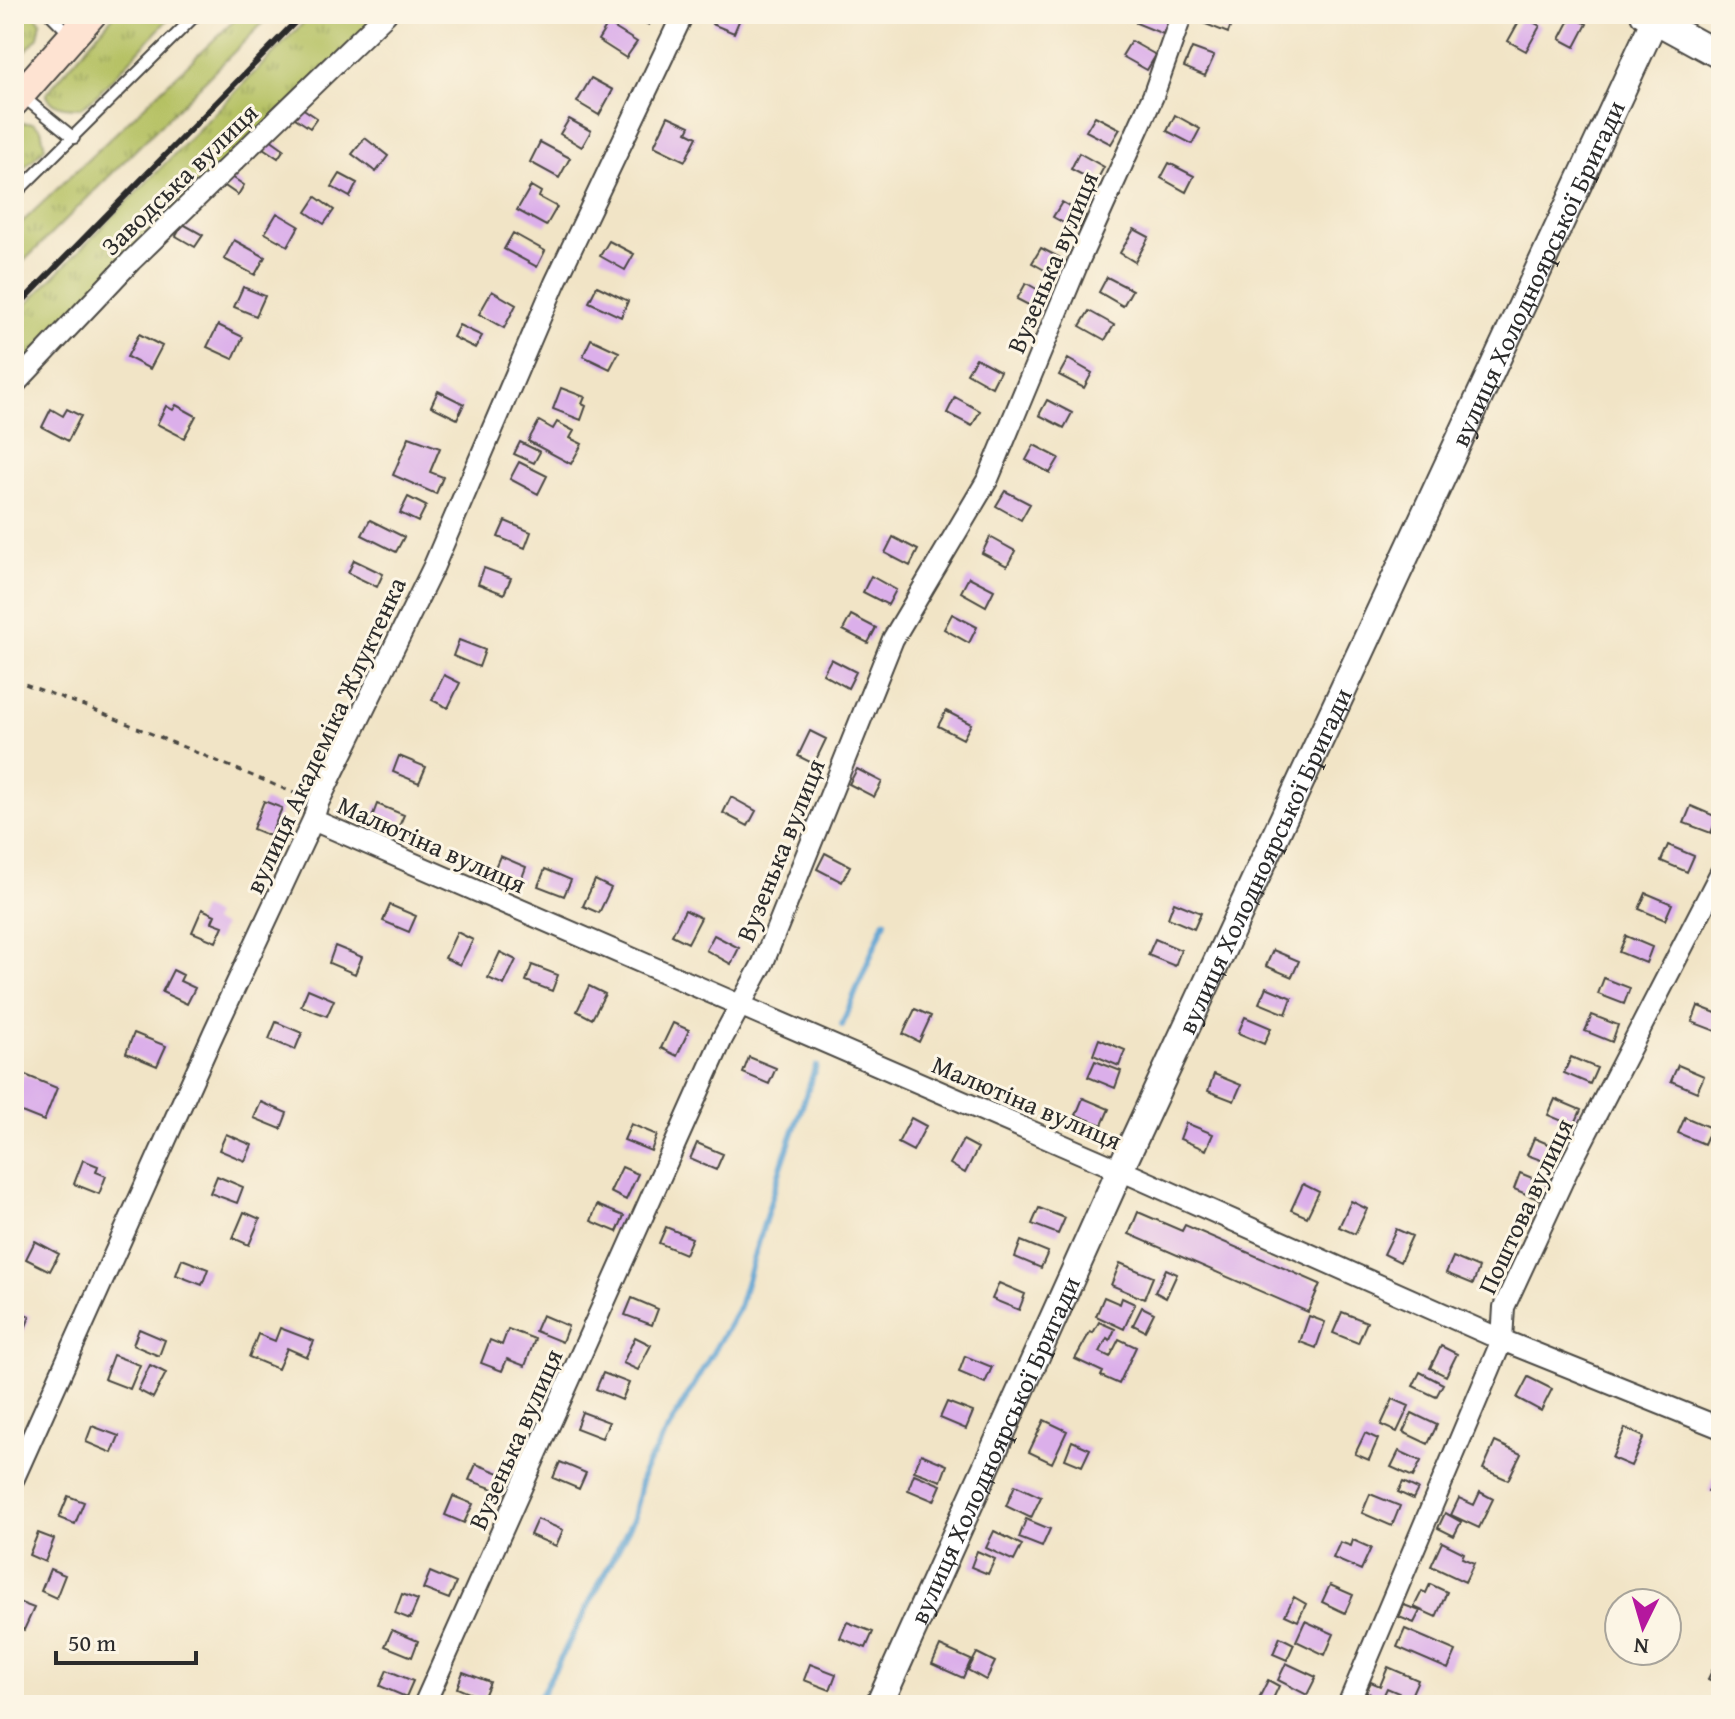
<svg xmlns="http://www.w3.org/2000/svg" width="1735" height="1719" font-family="'Gentium Book Plus',serif">
  <style>
    .grass { fill: url(#grass-tufts); stroke: #707647; stroke-width: 2 }
    .lines { fill: none; stroke-linecap: round; stroke-linejoin: round }
    .stream { stroke: #5ba1d1; stroke-width: 6 }
    .building { fill: #dbafea }
    .service-casing { stroke: #494742; stroke-width: 14 }
    .minor-casing { stroke: #494742; stroke-width: 24 }
    .tertiary-casing { stroke: #494742; stroke-width: 30 }
    .secondary-casing { stroke: #494742; stroke-width: 32 }
    .path { stroke: #494742; stroke-width: 3; stroke-dasharray: 6 6; stroke-linecap: butt }
    .service { stroke: #fff; stroke-width: 10 }
    .minor { stroke: #fff; stroke-width: 20 }
    .tertiary { stroke: #fff; stroke-width: 26 }
    .secondary { stroke: #fee3d2; stroke-width: 28 }
    .rail { stroke: #2b2b2b; stroke-width: 6 }
    .labels { text-anchor: middle; dominant-baseline: central; stroke-width: 6; stroke-linejoin: round; paint-order: stroke }
    .street-label { font-size: 26px; fill: #2b2b2b; stroke: #fcf5e5 }
  </style>
  <defs>
    <pattern id="grass-tufts" width="24" height="20" patternUnits="userSpaceOnUse" patternTransform="scale(2)"><rect width="24" height="20" fill="#b5c163"/><path d="M3 7l-1-3M5 7V3M7 7l1-3M15 17l-1-3M17 17v-4M19 17l1-3" fill="none" stroke="#939d52"/></pattern>
  </defs>
  <rect width="100%" height="100%" fill="#fcf5e5"/>
  <filter id="ink" filterUnits="userSpaceOnUse"><feTurbulence type="fractalNoise" baseFrequency=".0125" numOctaves="2"/><feDisplacementMap in="SourceGraphic" scale="16" xChannelSelector="R" yChannelSelector="G"/><feConvolveMatrix kernelMatrix="1 2 1 2 8 2 1 2 1" color-interpolation-filters="sRGB"/></filter>
  <filter id="wash" filterUnits="userSpaceOnUse"><feTurbulence type="fractalNoise" baseFrequency=".006" numOctaves="4" result="noise"/><feDisplacementMap in="SourceGraphic" scale="32" xChannelSelector="R" yChannelSelector="G"/><feGaussianBlur stdDeviation="1.8" result="paint"/><feColorMatrix in="noise" values="0 0 0 0 0 0 0 0 0 0 0 0 0 0 0 0 0 1.4 0 .05"/><feComposite in="paint" operator="in"/></filter>
  <g filter="url(#wash)">
    <rect width="100%" height="100%" fill="#f1e4c6"/>
    <path class="grass" d="M14 14H34L41 22 38 37 14 64Z
      M115 14H173L99 93 81 108C67 108 52 108 46 94Z
      M241 14H272L14 271V230Z
      M312 14H383L14 379V317Z
      M22 123H33L41 129 45 148 14 178V129Z"/>
    <g class="lines">
      <path class="stream" d="M842 1025 885 921
        M536 1705 634 1518 643 1472 738 1310 782 1164 816 1066"/>
    </g>
    <g id="blocks">
      <path class="building" d="M635 14H655L649 25 633 17Z
        M716 14H742L734 33 712 24Z
        M1139 14 1170 16 1163 34 1136 23Z
        M1206 14H1235L1228 33 1203 23Z
        M1522 16 1540 26 1526 51 1508 41Z
        M1572 16 1587 24 1575 47 1560 39Z
        M608 24 637 42 626 58 598 40Z
        M1131 41 1156 55 1147 70 1122 56Z
        M1192 48 1214 56 1205 76 1184 67Z
        M591 78 613 90 599 115 577 102Z
        M302 108 317 118 310 128 295 118Z
        M1175 115 1200 129 1192 144 1167 131Z
        M668 116 690 126 687 132 697 137 685 161 654 146Z
        M1095 116 1120 129 1111 144 1086 131Z
        M569 119 591 131 582 147 560 134Z
        M365 138 388 156 376 172 352 154Z
        M270 139 284 149 278 158 263 148Z
        M540 142 570 158 559 178 530 162Z
        M1079 153 1104 167 1096 182 1071 169Z
        M1169 163 1194 176 1186 192 1161 178Z
        M340 174 357 183 350 197 332 187Z
        M229 175 244 185 238 195 222 184Z
        M531 186 541 192 539 197 557 207 546 226 517 210Z
        M316 197 334 210 324 224 306 212Z
        M1062 202 1086 216 1078 231 1053 217Z
        M277 213 299 226 288 246 265 233Z
        M183 224 203 235 195 247 176 236Z
        M1134 229 1149 237 1135 262 1120 253Z
        M513 233 545 251 537 267 504 249Z
        M234 240 265 257 255 275 224 259Z
        M609 241 634 254 625 270 600 256Z
        M1041 248 1066 261 1057 277 1032 263Z
        M1107 277 1132 290 1123 306 1099 292Z
        M1026 283 1051 297 1042 312 1017 299Z
        M597 286 628 301 621 317 589 302Z
        M243 287 265 296 256 316 234 307Z
        M492 291 516 305 504 328 479 314Z
        M1089 311 1114 325 1105 340 1080 326Z
        M218 325 243 337 233 359 207 347Z
        M459 325 482 336 475 348 453 337Z
        M139 334 162 346 150 369 127 357Z
        M591 339 619 352 610 369 583 356Z
        M976 358 1000 371 992 387 967 373Z
        M1068 359 1092 373 1084 388 1059 375Z
        M561 388 585 397 582 404 586 406 581 420 553 409Z
        M438 391 464 404 457 419 431 406Z
        M955 397 980 411 972 426 947 413Z
        M1047 400 1072 413 1064 428 1039 415Z
        M176 405 196 416 184 438 157 424 166 406 173 410Z
        M51 409 63 416 67 409 81 416 68 441 42 427Z
        M539 421 553 429 557 422 574 431 570 438 582 444 571 464 528 441Z
        M409 437 440 448 430 472 443 477 436 494 393 475Z
        M520 442 540 452 534 463 514 454Z
        M1034 445 1059 458 1050 473 1026 460Z
        M519 462 547 476 538 494 510 479Z
        M1005 491 1030 504 1021 520 996 506Z
        M408 497 426 506 418 522 400 513Z
        M370 520 404 537 396 552 362 535Z
        M505 521 531 532 525 548 498 537Z
        M893 537 918 550 910 566 885 553Z
        M990 537 1015 551 1007 566 982 553Z
        M354 560 383 574 377 587 348 573Z
        M484 568 511 578 504 594 478 584Z
        M871 576 896 590 888 605 863 592Z
        M969 577 994 590 986 606 961 592Z
        M952 614 977 627 969 643 944 629Z
        M851 615 876 628 868 643 843 630Z
        M459 640 485 650 479 667 453 656Z
        M831 659 856 672 848 688 823 674Z
        M444 675 460 683 448 708 432 700Z
        M946 711 971 724 963 739 938 726Z
        M810 731 826 739 814 764 798 756Z
        M399 756 426 767 419 783 393 772Z
        M857 769 882 782 874 797 849 784Z
        M731 797 756 811 748 826 723 813Z
        M264 801 282 808 270 836 253 829Z
        M377 804 404 815 397 831 371 820Z
        M1691 806 1717 817 1711 833 1684 823Z
        M1668 845 1694 856 1687 872 1661 861Z
        M825 853 850 866 842 882 817 869Z
        M500 856 526 867 520 883 493 872Z
        M545 869 571 880 564 896 538 886Z
        M595 880 611 888 599 913 583 906Z
        M1646 893 1672 904 1665 920 1639 909Z
        M1174 902 1201 913 1194 929 1168 918Z
        M390 905 416 916 409 932 383 921Z
        M202 909 215 915 212 922 223 926 216 942 192 932Z
        M685 910 701 918 688 943 672 935Z
        M457 932 473 940 460 965 445 958Z
        M714 935 739 948 731 964 706 950Z
        M1626 936 1652 947 1646 963 1619 952Z
        M1155 939 1181 950 1175 966 1148 955Z
        M335 946 362 957 355 974 329 963Z
        M1273 950 1299 961 1292 977 1266 966Z
        M500 952 516 960 504 985 488 978Z
        M532 965 558 975 552 991 526 981Z
        M173 970 183 975 180 981 195 988 187 1004 162 992Z
        M1604 978 1630 988 1624 1004 1598 994Z
        M589 986 605 994 592 1019 577 1011Z
        M1266 987 1292 998 1286 1014 1259 1003Z
        M308 989 334 1000 327 1016 301 1006Z
        M1698 1006 1721 1015 1718 1032 1692 1022Z
        M915 1009 931 1016 919 1042 903 1034Z
        M1592 1015 1618 1025 1612 1042 1585 1031Z
        M1245 1017 1271 1028 1264 1044 1238 1033Z
        M276 1022 302 1033 295 1050 269 1039Z
        M673 1023 689 1030 677 1056 661 1048Z
        M134 1033 166 1046 157 1066 126 1053Z
        M1099 1039 1125 1050 1119 1066 1093 1055Z
        M749 1057 776 1068 769 1084 743 1073Z
        M1571 1057 1597 1068 1590 1084 1564 1073Z
        M1095 1061 1121 1071 1115 1088 1088 1077Z
        M1678 1065 1704 1076 1697 1092 1671 1081Z
        M23 1074 57 1088 44 1121 14 1109V1096Z
        M1214 1074 1241 1085 1234 1101 1208 1091Z
        M1083 1098 1109 1109 1102 1125 1076 1115Z
        M1555 1099 1581 1110 1574 1126 1548 1115Z
        M261 1102 287 1113 281 1129 254 1118Z
        M1685 1117 1711 1128 1704 1144 1678 1133Z
        M911 1118 926 1126 913 1151 898 1143Z
        M1186 1123 1213 1134 1206 1150 1180 1139Z
        M631 1124 657 1135 651 1151 624 1140Z
        M226 1134 252 1145 245 1161 219 1150Z
        M1534 1138 1560 1149 1554 1165 1527 1155Z
        M963 1140 978 1148 965 1173 950 1164Z
        M697 1143 723 1154 716 1170 690 1159Z
        M83 1160 98 1166 96 1172 106 1176 99 1194 74 1184Z
        M622 1167 638 1174 626 1200 610 1192Z
        M1520 1173 1547 1184 1540 1200 1514 1189Z
        M217 1176 243 1187 237 1203 210 1193Z
        M1303 1184 1319 1192 1307 1217 1291 1210Z
        M1351 1201 1367 1209 1355 1234 1339 1227Z
        M597 1205 624 1216 617 1232 591 1221Z
        M1039 1208 1065 1218 1058 1234 1032 1224Z
        M244 1212 260 1219 249 1245 233 1238Z
        M1138 1212 1182 1231 1185 1225 1320 1284 1308 1312 1129 1234Z
        M666 1227 692 1238 685 1254 659 1243Z
        M1396 1229 1412 1236 1400 1262 1384 1254Z
        M35 1241 59 1254 50 1271 26 1259Z
        M1021 1241 1048 1252 1041 1268 1015 1257Z
        M1453 1257 1479 1268 1473 1284 1446 1273Z
        M182 1259 208 1269 202 1285 176 1275Z
        M1120 1263 1153 1277 1144 1299 1111 1285Z
        M1166 1269 1177 1274 1166 1298 1155 1292Z
        M999 1283 1025 1294 1019 1310 992 1299Z
        M1104 1297 1120 1304 1122 1298 1135 1304 1124 1329 1096 1316Z
        M632 1298 658 1309 652 1325 625 1315Z
        M1142 1307 1154 1313 1145 1331 1133 1325Z
        M14 1310 30 1316 23 1334 14 1330Z
        M1342 1312 1367 1322 1358 1343 1333 1333Z
        M542 1315 568 1326 562 1342 535 1331Z
        M1309 1316 1325 1322 1316 1348 1300 1342Z
        M1099 1322 1115 1329 1110 1340 1107 1338 1100 1352 1110 1357 1119 1339 1136 1347 1119 1384 1101 1376 1103 1372 1075 1359 1090 1332 1093 1333Z
        M280 1328 314 1341 307 1357 287 1348 278 1369 249 1357 258 1334 275 1341Z
        M139 1329 165 1340 159 1356 133 1345Z
        M508 1329 535 1339 525 1366 507 1359 502 1371 481 1363 490 1340 502 1345Z
        M635 1337 651 1345 638 1370 623 1363Z
        M1441 1346 1457 1354 1446 1376 1430 1368Z
        M113 1355 140 1365 130 1389 104 1379Z
        M965 1356 992 1367 985 1383 959 1372Z
        M150 1365 166 1373 153 1398 138 1390Z
        M1420 1372 1443 1384 1436 1397 1413 1386Z
        M603 1373 629 1383 622 1400 596 1389Z
        M1528 1377 1552 1389 1541 1411 1517 1398Z
        M1393 1399 1409 1406 1397 1432 1381 1425Z
        M947 1402 973 1412 966 1429 940 1418Z
        M582 1412 609 1422 602 1438 576 1428Z
        M1412 1413 1437 1425 1428 1444 1403 1432Z
        M1044 1420 1067 1431 1052 1463 1029 1452Z
        M92 1426 119 1436 112 1453 86 1442Z
        M1625 1428 1644 1437 1631 1466 1612 1458Z
        M1365 1433 1378 1439 1369 1460 1355 1454Z
        M1072 1441 1090 1449 1082 1466 1065 1459Z
        M1495 1442 1521 1454 1508 1480 1483 1469Z
        M1399 1451 1421 1461 1413 1477 1391 1467Z
        M921 1454 947 1465 941 1481 914 1471Z
        M560 1462 586 1473 579 1489 553 1478Z
        M1721 1463V1497L1708 1491Z
        M476 1464 502 1474 496 1490 469 1480Z
        M914 1474 941 1485 934 1501 908 1490Z
        M1403 1482 1418 1489 1413 1499 1398 1492Z
        M1015 1485 1041 1497 1031 1518 1006 1506Z
        M1480 1492 1493 1499 1479 1528 1451 1515 1459 1498 1474 1505Z
        M1370 1494 1400 1506 1392 1526 1362 1513Z
        M68 1496 84 1502 75 1524 59 1518Z
        M453 1496 473 1504 464 1523 445 1515Z
        M1445 1513 1461 1522 1454 1536 1438 1528Z
        M537 1519 563 1530 556 1546 530 1535Z
        M1026 1519 1050 1529 1042 1547 1019 1538Z
        M994 1531 1022 1545 1014 1561 986 1548Z
        M38 1533 54 1539 45 1562 29 1555Z
        M1353 1540 1371 1548 1361 1570 1333 1558 1340 1542 1351 1546Z
        M1442 1542 1464 1553 1462 1558 1474 1563 1465 1582 1431 1566Z
        M977 1551 995 1559 988 1574 971 1567Z
        M50 1569 65 1575 56 1598 41 1591Z
        M430 1572 456 1583 449 1599 423 1589Z
        M1430 1584 1447 1592 1436 1617 1414 1607 1422 1591 1426 1593Z
        M1330 1585 1353 1595 1345 1613 1322 1602Z
        M402 1594 418 1600 410 1619 395 1613Z
        M1294 1597 1306 1604 1298 1621 1285 1615Z
        M18 1602 34 1608 24 1630 14 1626V1612Z
        M1404 1605 1420 1611 1414 1623 1399 1617Z
        M1305 1621 1334 1634 1325 1655 1296 1641Z
        M847 1622 873 1632 866 1648 840 1638Z
        M1405 1629 1456 1651 1448 1669 1397 1647Z
        M392 1630 418 1641 412 1657 385 1646Z
        M1280 1637 1294 1644 1287 1660 1273 1654Z
        M940 1646 971 1660 963 1678 932 1664Z
        M977 1653 995 1662 986 1680 968 1670Z
        M1718 1658 1721 1660V1685L1708 1679Z
        M1286 1663 1316 1677 1307 1695 1278 1680Z
        M810 1664 836 1674 830 1690 804 1680Z
        M1388 1667 1418 1680 1410 1698 1387 1688 1382 1699 1366 1692 1371 1682 1380 1686Z
        M387 1670 413 1681 406 1697 380 1686Z
        M463 1672 490 1682 483 1699 457 1688Z
        M1268 1680 1279 1686 1271 1703 1259 1698Z
        M1375 1698 1390 1705H1372Z"/>
    </g>
  </g>
  <g filter="url(#ink)">
    <use href="#blocks" fill-opacity="0" stroke="#494742" stroke-width="2"/>
    <g class="lines">
      <defs>
        <path id="service" d="M50 14 71 35
          M22 96 74 138
          M14 195 197 14"/>
        <path id="minor" d="M14 385 131 261 386 14
          M313 820 1120 1170 1502 1340 1721 1428
          M14 1478 214 1032 313 820 318 803 433 568 555 283 683 14
          M424 1705 722 1039 763 963 893 639 988 479 1080 258 1153 96 1182 14
          M1348 1705 1502 1340 1504 1307 1568 1169 1721 872"/>
        <g id="tertiary">
          <path d="M1644 14 1721 56"/>
          <path id="s1" d="M879 1705 1120 1170 1655 19"/>
        </g>
        <path id="secondary" d="M14 102 92 14"/>
      </defs>
      <use href="#service" class="service-casing"/>
      <use href="#minor" class="minor-casing"/>
      <use href="#tertiary" class="tertiary-casing"/>
      <use href="#secondary" class="secondary-casing"/>
      <path class="path" d="M14 680 87 707 299 795"/>
      <use href="#service" class="service"/>
      <use href="#minor" class="minor"/>
      <use href="#tertiary" class="tertiary"/>
      <use href="#secondary" class="secondary"/>
      <path class="rail" d="M14 310 303 14"/>
    </g>
  </g>
  <g class="labels">
    <g class="street-label">
      <text transform="translate(179 179) rotate(-44)">Заводська вулиця</text>
      <text transform="translate(1052 262) rotate(-67)">Вузенька вулиця</text>
      <text stroke="none"><textPath href="#s1" startOffset="1576">вулиця Холодноярської Бригади</textPath></text>
      <text transform="translate(325 735) rotate(-65)">вулиця Академіка Жлуктенка</text>
      <text transform="translate(432 844) rotate(24)">Малютіна вулиця</text>
      <text transform="translate(780 850) rotate(-68)">Вузенька вулиця</text>
      <text stroke="none"><textPath href="#s1" startOffset="928">вулиця Холодноярської Бригади</textPath></text>
      <text transform="translate(1027 1102) rotate(23)">Малютіна вулиця</text>
      <text transform="translate(1525 1206) rotate(-65)">Поштова вулиця</text>
      <text transform="translate(515 1439) rotate(-66)">Вузенька вулиця</text>
      <text stroke="none"><textPath href="#s1" startOffset="280">вулиця Холодноярської Бригади</textPath></text>
    </g>
  </g>
  <rect width="1735" height="1719" fill="none" stroke="#fcf5e5" stroke-width="48"/>
  <g transform="translate(1643 1627) rotate(185)"><circle r="38" fill="#fcf5e5" stroke="#a8a49b" stroke-width="2"/>
  <path d="M0-6L14 30L0 20L-14 30Z" fill="#b5179e"/>
  <text y="-12" font-size="22" font-weight="bold" text-anchor="middle" fill="#2b2b2b">N</text>
  </g>
  <path d="M56 1651v12h140v-12" fill="none" stroke="#2b2b2b" stroke-width="4"/>
  <text x="68" y="1651" font-size="24" fill="#2b2b2b" stroke="#fcf5e5" stroke-width="6" paint-order="stroke">50 m</text>
</svg>
